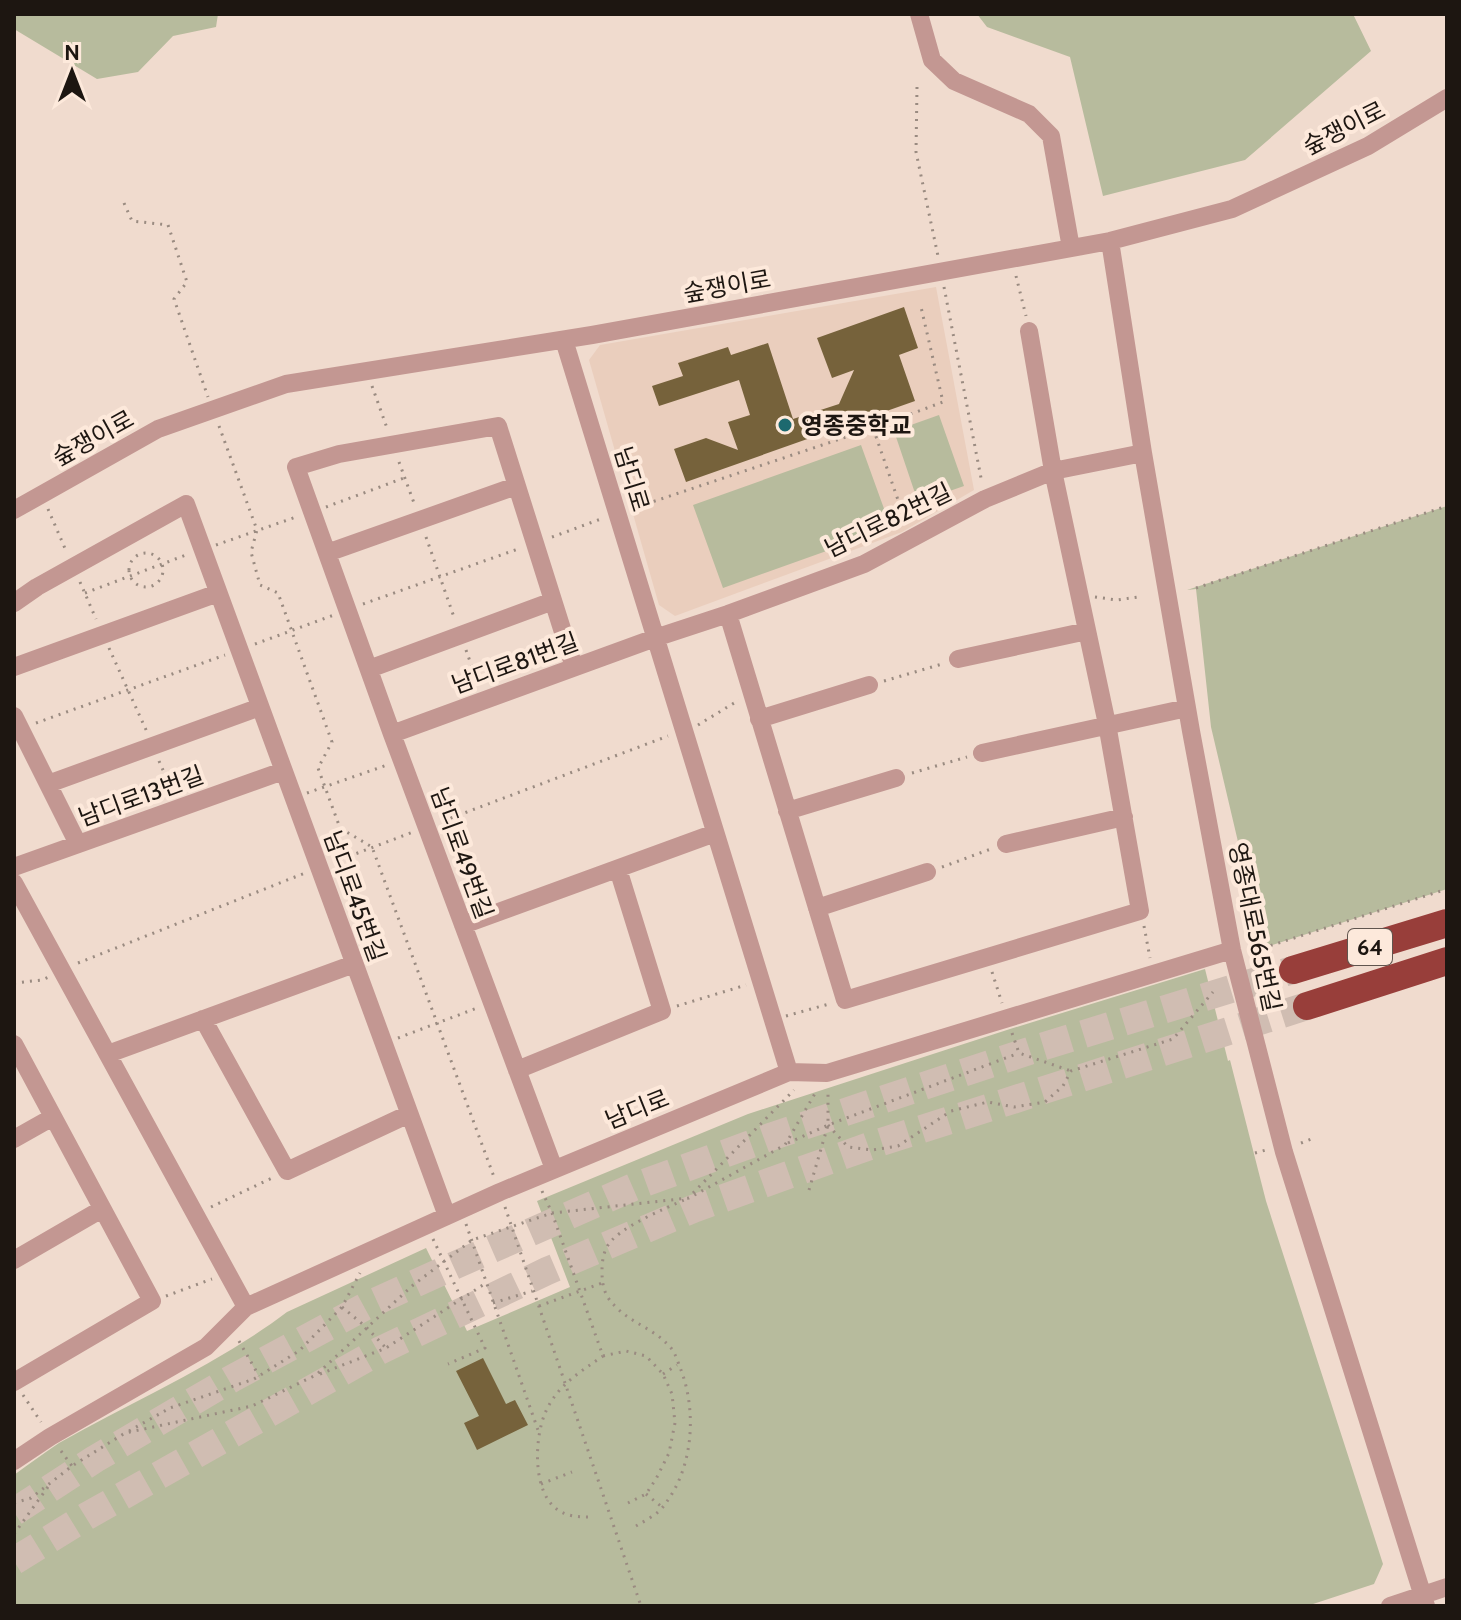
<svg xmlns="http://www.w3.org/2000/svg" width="1461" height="1620" font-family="Cabin,'Noto Sans KR',sans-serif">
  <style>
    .built { fill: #eacebd }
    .green { fill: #b7bb9d }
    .building { fill: #76623b }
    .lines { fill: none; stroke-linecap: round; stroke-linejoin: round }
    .highway-tunnel { stroke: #d0bdb2; stroke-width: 28; stroke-dasharray: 28 14; stroke-linecap: butt }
    .path { stroke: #9a8b81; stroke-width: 3; stroke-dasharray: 2 6; stroke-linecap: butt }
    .minor { stroke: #c39792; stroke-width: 18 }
    .highway { stroke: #983e3a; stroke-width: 28 }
    .poi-dot { fill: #1d696f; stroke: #fde9db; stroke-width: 3 }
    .labels { text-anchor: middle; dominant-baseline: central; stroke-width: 8; stroke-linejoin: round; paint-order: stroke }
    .shield { fill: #fde9db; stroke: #60554e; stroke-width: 2 }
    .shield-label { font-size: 22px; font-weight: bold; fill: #1d1611 }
    .street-label { font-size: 24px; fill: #1d1611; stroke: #fde9db }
    .poi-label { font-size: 24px; font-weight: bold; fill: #1d1611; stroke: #fde9db; text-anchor: start }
  </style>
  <rect width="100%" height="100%" fill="#f0dbce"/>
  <path class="built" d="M936 287 974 490 902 532 675 616 659 605 589 360 600 345Z"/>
  <path class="green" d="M14 14H218L216 27 173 36 138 72 97 79 14 29Z
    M977 14H1353L1371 51 1245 160 1103 196 1070 57 987 27Z
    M939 415 964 486 918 502 894 431Z
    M861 445 891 528 723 588 693 505Z
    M1447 506V889L1263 948 1211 727 1196 589 1187 590Z
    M1205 969 1228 1061 1230 1060 1266 1201 1383 1564 1374 1584 1307 1606H14V1475C29 1464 44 1453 59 1443 135 1400 217 1365 287 1312L426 1248 467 1331 570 1287 537 1201 748 1114 1010 1029Z"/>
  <path class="building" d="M904 307 918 348 899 355 915 401 686 482 674 449 706 438 738 450 728 422 750 415 739 380 659 406 652 386 683 376 678 363 728 347 731 355 768 343 793 419 839 404 854 370 832 378 817 338Z
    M483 1358 506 1404 515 1400 528 1425 477 1450 464 1423 479 1416 456 1371Z"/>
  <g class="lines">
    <path class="highway-tunnel" d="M14 1512 95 1459 233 1378 366 1306 460 1263 636 1186 773 1136 1038 1048 1293 970
      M14 1561 87 1516 379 1351 547 1271 693 1209 878 1143 1307 1006"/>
    <path class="path" d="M917 87 916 152 938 256
      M124 203 132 221 168 225 187 282 174 299 208 397
      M1016 276 1026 316
      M944 287 982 483
      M372 386 387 428
      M219 426 257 530 251 552 260 585 278 593 332 742 318 768 340 828 372 847 494 1177
      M873 428 943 402 921 307
      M399 462 414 503
      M326 507 404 478
      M48 509 67 553
      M631 509 873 428 906 523
      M426 537 455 620
      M552 537 601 519
      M216 545 296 517
      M129 570a17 17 0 1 1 34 0a17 17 0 1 1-34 0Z
      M80 582 96 619
      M1196 588 1447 506
      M85 593 186 555
      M1095 597 1117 600 1138 597
      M363 604 518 549
      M255 644 334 615
      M109 648 147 732
      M466 650 478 684
      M884 681 942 664
      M36 723 225 655
      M698 725 739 700
      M159 761 174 795
      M912 773 967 757
      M307 793 387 765
      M443 821 668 736
      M334 862 413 832
      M942 867 991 849
      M1144 926 1150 958
      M1263 948 1447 889
      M78 963 305 873
      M992 972 1002 1003
      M14 983 42 980 49 977
      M677 1006 746 985
      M786 1016 829 1004
      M1012 1033 1019 1053 1071 1071
      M398 1038 477 1008
      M828 1125 848 1147 872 1150 898 1146 951 1111 988 1102 1014 1107 1045 1102 1063 1086 1071 1071 1173 1039 1213 992
      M788 1143 828 1125 1019 1053
      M1301 1143 1314 1138
      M1255 1153 1266 1150
      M809 1190 828 1125V1089
      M542 1191 552 1213 603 1356 626 1351 646 1356 663 1374 672 1394 675 1423 669 1453 656 1479 646 1494 628 1503
      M693 1193 794 1090
      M211 1207 272 1178
      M505 1207 641 1606
      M466 1224 539 1433
      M433 1239 485 1348 448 1364
      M166 1296 212 1279
      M493 1303 532 1291
      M539 1306 602 1283
      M342 1307 366 1327 386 1348
      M239 1341 259 1376
      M320 1374 386 1348 486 1283
      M663 1374 677 1365
      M23 1395 41 1422
      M129 1431 170 1408 254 1379 299 1351 342 1307 360 1273
      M61 1451 72 1466
      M541 1484 572 1472
      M646 1494 662 1507
      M14 1503 31 1498 72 1466 125 1433 252 1406 316 1375 412 1286 472 1240 552 1213 689 1198 785 1145 817 1090
      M588 1517C577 1517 567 1516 558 1510 532 1493 534 1437 546 1411 558 1385 580 1372 603 1356
      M636 1526C646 1520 659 1514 665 1504 693 1468 697 1412 681 1370 678 1363 676 1354 671 1348 655 1329 633 1324 617 1308 605 1297 602 1287 602 1271 602 1263 603 1254 607 1247 615 1229 666 1208 684 1200
      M14 1534 50 1484"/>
    <path class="minor" d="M919 14 932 60 954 81 1029 114 1051 136 1071 248
      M1110 241 1143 453 1191 731 1232 950 1284 1152 1426 1606
      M14 510 158 429 286 384 592 335 1110 241 1232 209 1368 146 1447 98
      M327 553 516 486
      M14 603 37 587 186 504 447 1216
      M728 614 845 1000 1140 911 1107 724 1053 471 1029 331
      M958 659 1087 631
      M14 667 218 593
      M369 669 553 601
      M14 716 78 844
      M759 719 869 685
      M392 734 655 638 728 614 864 564 985 499 1053 471 1143 453
      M982 753 1187 708
      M48 784 260 707
      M787 811 896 778
      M1006 844 1124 817
      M14 867 283 771
      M14 883 246 1307 500 1192 789 1072 564 340
      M817 908 927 872
      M463 925 715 833
      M203 1019 287 1171 409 1114
      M14 1044 152 1301 14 1382
      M108 1054 354 964
      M517 1070 662 1011 618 869
      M789 1072 827 1073 1232 950
      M14 1139 53 1117
      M554 1169 392 734 296 467 339 454 498 426 574 667
      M14 1260 102 1209
      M14 1461 50 1437 206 1347 246 1307
      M1390 1606 1447 1587"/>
    <path class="highway" d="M1293 970 1447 923
      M1307 1006 1447 961"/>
  </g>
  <circle class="poi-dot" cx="785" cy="425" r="8"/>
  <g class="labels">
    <rect class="shield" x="1348" y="929" width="44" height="36" rx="6"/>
    <g class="shield-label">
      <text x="1370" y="947">64</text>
    </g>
    <g class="street-label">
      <text transform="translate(1344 128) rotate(-27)">숲쟁이로</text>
      <text transform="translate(727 286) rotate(-10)">숲쟁이로</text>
      <text transform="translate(93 438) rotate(-29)">숲쟁이로</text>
      <text transform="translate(632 479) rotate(73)">남디로</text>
      <text transform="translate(888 520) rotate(-26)">남디로82번길</text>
      <text transform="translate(515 663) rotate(-20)">남디로81번길</text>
      <text transform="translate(141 796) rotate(-20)">남디로13번길</text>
      <text transform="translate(462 853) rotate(70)">남디로49번길</text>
      <text transform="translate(355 896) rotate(70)">남디로45번길</text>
      <text transform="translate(1255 927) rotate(78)">영종대로565번길</text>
      <text transform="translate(637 1109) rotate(-22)">남디로</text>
    </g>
    <g class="poi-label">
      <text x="801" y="425">영종중학교</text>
    </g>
  </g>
  <rect width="1461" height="1620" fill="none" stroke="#1d1611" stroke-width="32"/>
  <g transform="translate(72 72)" stroke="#fde9db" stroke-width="6" paint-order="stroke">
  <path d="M0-6L14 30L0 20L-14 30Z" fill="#1d1611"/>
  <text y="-12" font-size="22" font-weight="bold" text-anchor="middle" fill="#1d1611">N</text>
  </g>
</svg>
